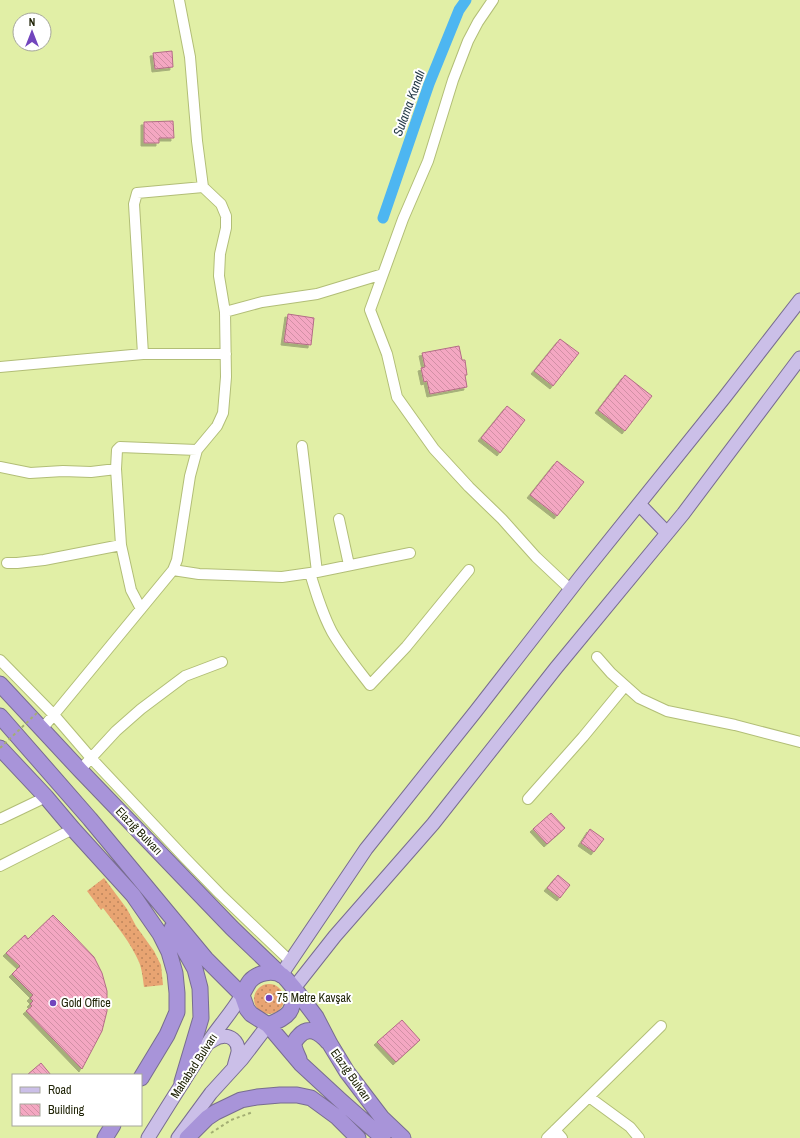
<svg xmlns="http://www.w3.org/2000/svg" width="800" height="1138" font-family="'Archivo Narrow',sans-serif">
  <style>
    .grass { fill: url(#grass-dots) }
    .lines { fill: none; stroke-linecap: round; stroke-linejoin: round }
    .canal { stroke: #4db6f1; stroke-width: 11 }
    .building { fill: url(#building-back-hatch); stroke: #b36c86; filter: url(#shadow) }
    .minor-casing { stroke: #b2be77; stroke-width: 12 }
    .major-casing { stroke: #786d90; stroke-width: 15 }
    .highway-casing { stroke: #786d90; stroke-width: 17 }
    .path { stroke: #a3ae73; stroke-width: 2; stroke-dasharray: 3 3; stroke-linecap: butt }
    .minor { stroke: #fff; stroke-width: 10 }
    .major { stroke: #cbbfe8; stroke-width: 13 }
    .highway { stroke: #a894d9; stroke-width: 15 }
    .path-bridge { stroke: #a3ae73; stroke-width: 2; stroke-dasharray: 3 3; stroke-linecap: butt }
    .poi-dot { fill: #7245bd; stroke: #fff; stroke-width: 1.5 }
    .labels { text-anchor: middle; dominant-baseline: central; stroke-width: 4; stroke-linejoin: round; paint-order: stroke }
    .street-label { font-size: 12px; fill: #202407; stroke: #fff }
    .poi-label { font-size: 12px; fill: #202407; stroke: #fff; text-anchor: start }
    .water-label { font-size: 13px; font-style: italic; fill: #1f3543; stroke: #fff }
  </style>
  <defs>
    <pattern id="grass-dots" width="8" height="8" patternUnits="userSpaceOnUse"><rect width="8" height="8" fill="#e8a472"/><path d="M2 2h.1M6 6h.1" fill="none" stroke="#bc855c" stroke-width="1.8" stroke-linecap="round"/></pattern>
    <pattern id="building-back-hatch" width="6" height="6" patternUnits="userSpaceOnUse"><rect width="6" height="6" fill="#f4a7c2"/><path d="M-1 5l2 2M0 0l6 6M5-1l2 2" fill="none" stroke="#d190a5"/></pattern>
    <filter id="shadow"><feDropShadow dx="-3" dy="3" stdDeviation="0" flood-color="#0004"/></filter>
  </defs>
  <rect width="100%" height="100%" fill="#e1efa6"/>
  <path class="grass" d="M104 878 127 909 136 926 154 951 161 965 163 985 144 987C143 979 142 969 139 962 131 943 116 925 103 908L101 910 87 891Z
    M254 999a15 15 0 1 1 30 0a15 15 0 1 1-30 0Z"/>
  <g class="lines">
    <path class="canal" d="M383 218 429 84 459 10 466 0"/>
  </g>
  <path class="building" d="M172 51 173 67 155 69 153 53Z
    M173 121 174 138H159V143H144V122Z
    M288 314 314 318 311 345 284 342Z
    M560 339 579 353 553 386 534 371Z
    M459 346 462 360H465L467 375H465L467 387 430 394 427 381 424 382 421 368 425 367 422 353Z
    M625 375 652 396 625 431 598 410Z
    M507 406 525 420 500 453 481 438Z
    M557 461 584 482 557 516 530 495Z
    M551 813 565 828 547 844 533 829Z
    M590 829 604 839 594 852 581 843Z
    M558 875 570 885 560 898 547 888Z
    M53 915 72 934 94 957 102 973 107 991V1011L102 1031 82 1069 26 1011 32 1006 30 1004 33 1001 30 998 33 995 12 974 20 966 6 953 25 935 28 939Z
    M402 1020 420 1040 396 1062 377 1042Z
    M41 1063 51 1075H27Z"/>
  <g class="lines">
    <defs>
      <path id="minor" d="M493 0 478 22 468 41 453 80 428 161 403 219 370 310 387 354 397 397 434 449 469 487 502 519 536 557 570 589
        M225 312 262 302 317 294 383 274
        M143 354 134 204 137 193 203 187
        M0 367 143 354H226
        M302 446 317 572
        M0 467 30 473 63 471 91 472 116 469
        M339 519 349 565
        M7 563H17L44 560 121 545
        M173 570 199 574 282 577 317 572 410 553
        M310 573C316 593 322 613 332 632 343 651 357 668 370 685L406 647 469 570
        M141 609 131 590 121 545 116 469 117 450 120 447 197 450
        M597 657 611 673 639 698 667 711 735 725 800 742
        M0 660 54 715 91 758 185 858 220 894 290 961
        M42 729 173 570 177 560 190 476 197 450 217 426 223 413 226 377 225 312 219 276 220 254 226 228V216L221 204 203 187 197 141 190 57 179 0
        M80 770 116 731 141 709 185 676 222 662
        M528 799 583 737 625 686
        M0 819 46 797
        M0 866 73 829
        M589 1097 630 1127 639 1138
        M555 1130 562 1138
        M547 1138 661 1026"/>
      <path id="major" d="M639 504 667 533
        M281 975 366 849 476 711 581 576 724 398 800 300
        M294 988 335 936 433 824 556 668 683 514 800 358
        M208 1043C212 1041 216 1038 220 1037 230 1034 239 1041 238 1052 237 1057 235 1062 234 1067
        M148 1138C169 1104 190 1071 211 1038 221 1024 233 1010 242 995
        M178 1138 211 1093 242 1059 268 1025"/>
      <path id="highway" d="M0 684 80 770 232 928 281 975
        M0 716 90 819 206 959 242 995 247 1009 251 1014 268 1025C290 1016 294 1012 294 988 290 984 287 979 283 976 273 969 257 973 250 981 247 985 244 991 242 995
        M0 748 46 797 73 829 133 895 160 934 169 952 175 973 177 993V1012L167 1035 141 1078
        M172 928 195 969 200 988 201 1018 182 1082
        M294 988 316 1017 330 1044 347 1072 382 1118 403 1138
        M268 1025 301 1064 340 1100 383 1138
        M299 1059C297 1054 294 1049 294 1044 295 1040 297 1038 299 1036 309 1025 320 1033 328 1042
        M105 1138 113 1125
        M187 1138 207 1118 216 1112 241 1100 257 1097 280 1095H297L311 1098 337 1117 358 1138"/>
    </defs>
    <use href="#minor" class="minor-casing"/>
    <use href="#major" class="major-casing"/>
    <use href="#highway" class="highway-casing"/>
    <path class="path" d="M211 1133 231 1120 253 1112"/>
    <use href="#minor" class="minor"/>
    <use href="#major" class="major"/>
    <use href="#highway" class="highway"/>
    <path class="path-bridge" d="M0 748 39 711"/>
  </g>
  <g class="poi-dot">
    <circle cx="269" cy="998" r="4"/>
    <circle cx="53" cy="1003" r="4"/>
  </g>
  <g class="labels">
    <g class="street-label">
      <text transform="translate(139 831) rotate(46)">Elazığ Bulvarı</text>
      <text transform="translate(194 1066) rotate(-57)">Mahabad Bulvarı</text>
      <text transform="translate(351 1075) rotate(55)">Elazığ Bulvarı</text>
    </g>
    <g class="poi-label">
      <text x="277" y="998">75 Metre Kavşak</text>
      <text x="61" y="1003">Gold Office</text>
    </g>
    <g class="water-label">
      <text transform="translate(409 103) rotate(-70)">Sulama Kanalı</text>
    </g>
  </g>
  <rect x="12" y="1074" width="130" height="52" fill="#ffffff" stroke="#a6a79c"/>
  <rect x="20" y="1087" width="20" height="6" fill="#cbbfe8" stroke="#a6a79c"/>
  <text x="48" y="1094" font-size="12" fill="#202407">Road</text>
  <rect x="20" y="1104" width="20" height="12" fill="url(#building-back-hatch)" stroke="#a6a79c"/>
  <text x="48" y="1114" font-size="12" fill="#202407">Building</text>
  <g transform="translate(32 32)"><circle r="19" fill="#ffffff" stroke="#a6a79c"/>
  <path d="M0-3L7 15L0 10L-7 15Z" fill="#7245bd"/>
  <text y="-6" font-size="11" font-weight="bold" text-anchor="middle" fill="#202407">N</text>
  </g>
</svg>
